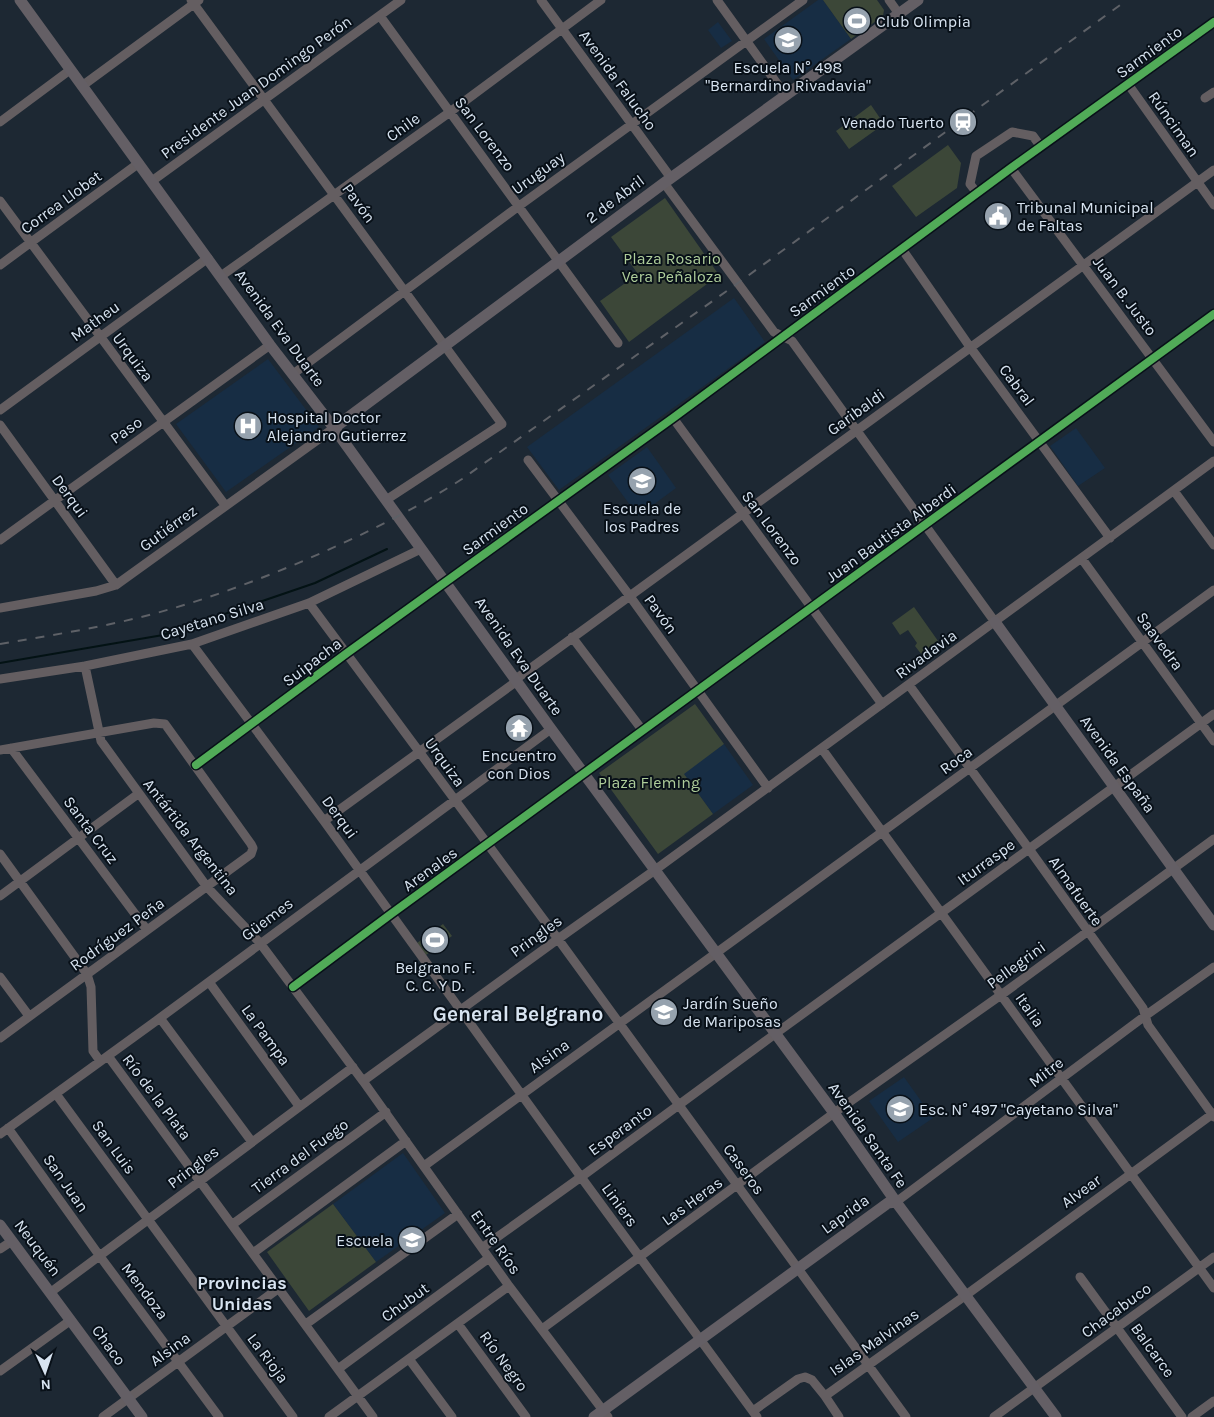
<svg xmlns="http://www.w3.org/2000/svg" width="1214" height="1417" font-family="Karla,sans-serif">
  <style>
    .built { fill: #172d44 }
    .green { fill: #3c4738 }
    .lines { fill: none; stroke-linecap: round; stroke-linejoin: round }
    .stream { stroke: #031214; stroke-width: 2 }
    .minor { stroke: #645e61; stroke-width: 9 }
    .major { stroke: #645f65; stroke-width: 11 }
    .rail { stroke: #5e6167; stroke-width: 2; stroke-dasharray: 9 9; stroke-linecap: butt }
    .cycleway-casing { stroke: #081018; stroke-width: 11 }
    .cycleway { stroke: #51ab58; stroke-width: 8 }
    .labels { text-anchor: middle; dominant-baseline: central; stroke-width: 4; stroke-linejoin: round; paint-order: stroke }
    .poi-label { font-size: 16px; fill: #d7e3f0; stroke: #081018; text-anchor: start }
    .street-label { font-size: 16px; fill: #d7e3f0; stroke: #081018 }
    .park-label { font-size: 16px; fill: #aecd9a; stroke: #081018 }
    .neighbourhood-label { font-size: 18px; font-weight: bold; fill: #d7e3f0; stroke: #081018 }
    .district-label { font-size: 21px; font-weight: bold; fill: #d7e3f0; stroke: #081018 }
  </style>
  <rect width="100%" height="100%" fill="#1d2833"/>
  <path class="built" d="M818 0H823L851 39 793 80 764 39Z
    M718 22 732 41 721 48 708 30Z
    M734 298 765 342 559 490 527 447Z
    M268 359 319 427 226 492 176 424Z
    M1076 428 1105 468 1078 486 1050 446Z
    M647 447 676 488 638 516 608 475Z
    M724 744 753 785 713 814 683 773Z
    M664 1000 675 1016 664 1024 653 1008Z
    M904 1077 933 1118 898 1142 869 1101Z
    M403 1153 445 1213 376 1262 333 1204Z"/>
  <path class="green" d="M823 0H877L884 10 883 16 851 39Z
    M871 105 884 124 849 149 836 131Z
    M948 145 961 163 957 188 916 217 892 186Z
    M665 198 719 275 629 342 600 301 638 274 611 237Z
    M914 607 943 648 921 664 918 658 922 655 915 646 917 643 908 630 900 635 892 623Z
    M695 704 724 744 684 774 713 814 658 854 599 773Z
    M443 924 452 936 426 955 417 943Z
    M333 1204 376 1262 309 1311 267 1252Z"/>
  <g class="lines">
    <path class="stream" d="M0 663 163 635 315 583 387 549"/>
    <path class="minor" d="M191 0 502 424 386 500
      M541 0 671 178
      M717 0 786 96
      M889 0 899 14
      M380 16 618 343
      M1128 84 1214 205
      M82 86 199 0
      M1205 98 1214 92
      M0 122 70 70
      M1011 168 1214 442
      M152 181 401 0
      M664 183 774 332 792 341 995 622
      M977 193 970 184 976 156 1012 132 1033 136 1041 147
      M0 201 225 505
      M902 249 970 347 1110 538
      M0 265 139 163
      M221 276 450 112 601 0
      M293 374 519 206 803 0
      M0 410 208 258
      M673 418 882 704
      M0 425 116 585
      M528 460 629 595 768 788
      M1174 491 1214 545
      M0 540 270 345
      M1082 559 1214 741
      M309 603 558 939 906 1417
      M0 608 96 591 116 585 334 428
      M572 637 643 731
      M192 644 324 821 581 1177 757 1417
      M85 666 101 741 207 887 260 943 363 1081 509 1286 608 1417
      M0 679 85 666 192 644 309 603 421 549
      M516 679 1214 170
      M909 685 1029 849 1143 1008 1148 1025 1214 1117
      M11 748 147 930
      M822 749 1214 1288
      M0 750 154 723 165 724 251 844 253 848 251 854 0 1038
      M196 765 347 653 673 418 1011 168 1214 22
      M324 821 517 681
      M0 854 87 974 91 987 93 1051 100 1061
      M0 896 138 794
      M0 977 29 1016
      M209 982 299 1106
      M293 987 391 914 1214 314
      M160 1018 252 1142
      M108 1056 373 1417
      M363 1081 558 939 655 870 1214 461
      M56 1094 293 1417
      M8 1128 99 1255 219 1417
      M0 1134 160 1018 551 729
      M424 1166 1214 590
      M896 1202 1145 1016 1214 967
      M233 1224 386 1112
      M482 1248 581 1177 775 1034 1214 714
      M0 1249 12 1241
      M253 1253 406 1141
      M1080 1277 1182 1417
      M51 1292 353 1067
      M306 1324 458 1214
      M458 1324 526 1417
      M542 1329 834 1113 1001 995 1214 839
      M409 1359 452 1417
      M338 1369 489 1258
      M0 1371 71 1320
      M825 1396 839 1417
      M753 1411 798 1379 805 1377 812 1380 825 1396 966 1295 1214 1113
      M103 1417 279 1288
      M329 1417 509 1286
      M994 1417 1214 1257
      M1192 1417 1214 1401"/>
    <path class="major" d="M20 0 270 345 334 428 551 729 834 1113 896 1202 1056 1417
      M334 428 664 183 918 0
      M995 622 1214 925
      M0 1225 142 1417
      M594 1417 888 1203 896 1202"/>
    <path class="rail" d="M0 644C40 637 80 631 120 622 183 608 244 586 303 561 358 537 411 512 462 479L738 283 1127 0"/>
    <defs>
      <path id="cycleway" d="M196 765 347 653 673 418 1011 168 1214 22
        M293 987 391 914 1214 314"/>
    </defs>
    <use href="#cycleway" class="cycleway-casing"/>
    <use href="#cycleway" class="cycleway"/>
  </g>
  <defs>
    <symbol id="stadium-disc" viewBox="-11 -11 22 22"><circle r="9.5" fill="#96a2ae" stroke="#081018"/><path d="M0-5a6.5 5 0 1 0 0 10a6.5 5 0 1 0 0-10ZM-3.5-1.8h7v3.6h-7Z" fill="#fff"/></symbol>
    <symbol id="school-disc" viewBox="-11 -11 22 22"><circle r="9.5" fill="#96a2ae" stroke="#081018"/><path d="M0-5L7-2L0 1L-7-2ZM-4 1L0 2.5L4 1V4Q0 6-4 4Z" fill="#fff"/></symbol>
    <symbol id="station-disc" viewBox="-11 -11 22 22"><circle r="9.5" fill="#96a2ae" stroke="#081018"/><path d="M-3-6H3Q5-6 5-4V2Q5 4 3 4L4.5 6H3L1.5 4h-3L-3 6H-4.5L-3 4Q-5 4-5 2V-4Q-5-6-3-6ZM-3.5-4v3h7v-3ZM-3.5 1v1.5H-2V1ZM2 1v1.5H3.5V1Z" fill="#fff"/></symbol>
    <symbol id="civic-disc" viewBox="-11 -11 22 22"><circle r="9.5" fill="#96a2ae" stroke="#081018"/><path d="M-.6-6.5H3V-4.5H.6V-3L4-1V1h2V6H-6V1h2V-1L-.6-3ZM-1.2 2.5V6h2.4V2.5Z" fill="#fff"/></symbol>
    <symbol id="hospital-disc" viewBox="-11 -11 22 22"><circle r="9.5" fill="#96a2ae" stroke="#081018"/><path d="M-5-5h3v3.5h4V-5h3V5h-3V1.5h-4V5h-3Z" fill="#fff"/></symbol>
    <symbol id="temple-disc" viewBox="-11 -11 22 22"><circle r="9.5" fill="#96a2ae" stroke="#081018"/><path d="M0-6L5-2H3V0L6.5 2.5H4V6H1.5V3h-3V6H-4V2.5H-6.5L-3 0V-2H-5Z" fill="#fff"/></symbol>
  </defs>
  <g fill-rule="evenodd">
    <use href="#stadium-disc" x="841" y="5" width="32" height="32"/>
    <use href="#school-disc" x="772" y="24" width="32" height="32"/>
    <use href="#station-disc" x="947" y="106" width="32" height="32"/>
    <use href="#civic-disc" x="982" y="200" width="32" height="32"/>
    <use href="#hospital-disc" x="232" y="410" width="32" height="32"/>
    <use href="#school-disc" x="626" y="465" width="32" height="32"/>
    <use href="#temple-disc" x="503" y="712" width="32" height="32"/>
    <use href="#stadium-disc" x="419" y="924" width="32" height="32"/>
    <use href="#school-disc" x="648" y="996" width="32" height="32"/>
    <use href="#school-disc" x="884" y="1093" width="32" height="32"/>
    <use href="#school-disc" x="396" y="1224" width="32" height="32"/>
  </g>
  <g class="labels">
    <g class="poi-label">
      <text x="876" y="21">Club Olimpia</text>
      <text x="788" y="67" text-anchor="middle">Escuela N° 498<tspan x="788" dy="18">"Bernardino Rivadavia"</tspan></text>
      <text x="944" y="122" text-anchor="end">Venado Tuerto</text>
      <text x="1017" y="207">Tribunal Municipal<tspan x="1017" dy="18">de Faltas</tspan></text>
      <text x="267" y="417">Hospital Doctor<tspan x="267" dy="18">Alejandro Gutierrez</tspan></text>
      <text x="642" y="508" text-anchor="middle">Escuela de<tspan x="642" dy="18">los Padres</tspan></text>
      <text x="519" y="755" text-anchor="middle">Encuentro<tspan x="519" dy="18">con Dios</tspan></text>
      <text x="435" y="967" text-anchor="middle">Belgrano F.<tspan x="435" dy="18">C. C. Y D.</tspan></text>
      <text x="683" y="1003">Jardín Sueño<tspan x="683" dy="18">de Mariposas</tspan></text>
      <text x="919" y="1109">Esc. N° 497 "Cayetano Silva"</text>
      <text x="393" y="1240" text-anchor="end">Escuela</text>
    </g>
    <g class="street-label">
      <text transform="translate(1149 52) rotate(-36)">Sarmiento</text>
      <text transform="translate(618 80) rotate(54)">Avenida Falucho</text>
      <text transform="translate(256 87) rotate(-36)">Presidente Juan Domingo Perón</text>
      <text transform="translate(1174 124) rotate(55)">Rúnciman</text>
      <text transform="translate(403 127) rotate(-36)">Chile</text>
      <text transform="translate(485 134) rotate(53)">San Lorenzo</text>
      <text transform="translate(538 173) rotate(-36)">Uruguay</text>
      <text transform="translate(615 199) rotate(-37)">2 de Abril</text>
      <text transform="translate(61 202) rotate(-36)">Correa Llobet</text>
      <text transform="translate(359 203) rotate(54)">Pavón</text>
      <text transform="translate(822 291) rotate(-36)">Sarmiento</text>
      <text transform="translate(1125 296) rotate(53)">Juan B. Justo</text>
      <text transform="translate(95 321) rotate(-36)">Matheu</text>
      <text transform="translate(280 328) rotate(54)">Avenida Eva Duarte</text>
      <text transform="translate(133 357) rotate(53)">Urquiza</text>
      <text transform="translate(1017 385) rotate(53)">Cabral</text>
      <text transform="translate(856 412) rotate(-36)">Garibaldi</text>
      <text transform="translate(126 430) rotate(-35)">Paso</text>
      <text transform="translate(70 496) rotate(54)">Derqui</text>
      <text transform="translate(168 528) rotate(-36)">Gutiérrez</text>
      <text transform="translate(772 528) rotate(53)">San Lorenzo</text>
      <text transform="translate(495 529) rotate(-36)">Sarmiento</text>
      <text transform="translate(891 533) rotate(-36)">Juan Bautista Alberdi</text>
      <text transform="translate(661 614) rotate(54)">Pavón</text>
      <text transform="translate(212 619) rotate(-17)">Cayetano Silva</text>
      <text transform="translate(1160 641) rotate(54)">Saavedra</text>
      <text transform="translate(926 654) rotate(-36)">Rivadavia</text>
      <text transform="translate(519 656) rotate(55)">Avenida Eva Duarte</text>
      <text transform="translate(312 662) rotate(-37)">Suipacha</text>
      <text transform="translate(956 760) rotate(-36)">Roca</text>
      <text transform="translate(445 762) rotate(54)">Urquiza</text>
      <text transform="translate(1118 764) rotate(54)">Avenida España</text>
      <text transform="translate(340 817) rotate(54)">Derqui</text>
      <text transform="translate(91 830) rotate(53)">Santa Cruz</text>
      <text transform="translate(191 837) rotate(52)">Antártida Argentina</text>
      <text transform="translate(986 862) rotate(-36)">Iturraspe</text>
      <text transform="translate(430 869) rotate(-36)">Arenales</text>
      <text transform="translate(1076 891) rotate(55)">Almafuerte</text>
      <text transform="translate(267 919) rotate(-37)">Güemes</text>
      <text transform="translate(117 934) rotate(-36)">Rodríguez Peña</text>
      <text transform="translate(536 936) rotate(-36)">Pringles</text>
      <text transform="translate(1016 965) rotate(-36)">Pellegrini</text>
      <text transform="translate(1030 1010) rotate(55)">Italia</text>
      <text transform="translate(266 1035) rotate(54)">La Pampa</text>
      <text transform="translate(549 1056) rotate(-36)">Alsina</text>
      <text transform="translate(1046 1072) rotate(-37)">Mitre</text>
      <text transform="translate(157 1097) rotate(53)">Río de la Plata</text>
      <text transform="translate(620 1130) rotate(-36)">Esperanto</text>
      <text transform="translate(868 1135) rotate(55)">Avenida Santa Fe</text>
      <text transform="translate(114 1147) rotate(54)">San Luis</text>
      <text transform="translate(300 1156) rotate(-36)">Tierra del Fuego</text>
      <text transform="translate(193 1167) rotate(-37)">Pringles</text>
      <text transform="translate(744 1169) rotate(54)">Caseros</text>
      <text transform="translate(66 1183) rotate(55)">San Juan</text>
      <text transform="translate(1081 1191) rotate(-36)">Alvear</text>
      <text transform="translate(692 1201) rotate(-36)">Las Heras</text>
      <text transform="translate(620 1205) rotate(54)">Liniers</text>
      <text transform="translate(845 1214) rotate(-36)">Laprida</text>
      <text transform="translate(496 1242) rotate(55)">Entre Ríos</text>
      <text transform="translate(38 1248) rotate(53)">Neuquén</text>
      <text transform="translate(145 1291) rotate(53)">Mendoza</text>
      <text transform="translate(405 1302) rotate(-36)">Chubut</text>
      <text transform="translate(1116 1310) rotate(-36)">Chacabuco</text>
      <text transform="translate(874 1342) rotate(-35)">Islas Malvinas</text>
      <text transform="translate(109 1345) rotate(54)">Chaco</text>
      <text transform="translate(170 1349) rotate(-36)">Alsina</text>
      <text transform="translate(1153 1350) rotate(54)">Balcarce</text>
      <text transform="translate(268 1358) rotate(53)">La Rioja</text>
      <text transform="translate(504 1361) rotate(54)">Río Negro</text>
    </g>
    <g class="park-label">
      <text x="672" y="258">Plaza Rosario<tspan x="672" dy="18">Vera Peñaloza</tspan></text>
      <text x="649" y="782">Plaza Fleming</text>
    </g>
    <g class="neighbourhood-label">
      <text x="242" y="1283">Provincias<tspan x="242" dy="21">Unidas</tspan></text>
    </g>
    <g class="district-label">
      <text x="518" y="1014">General Belgrano</text>
    </g>
  </g>
  <g transform="translate(45 1372) rotate(177)" stroke="#081018" stroke-width="4" paint-order="stroke">
  <path d="M0-4L9 19L0 12L-9 19Z" fill="#d7e3f0"/>
  <text y="-8" font-size="14" font-weight="bold" text-anchor="middle" fill="#d7e3f0">N</text>
  </g>
</svg>
